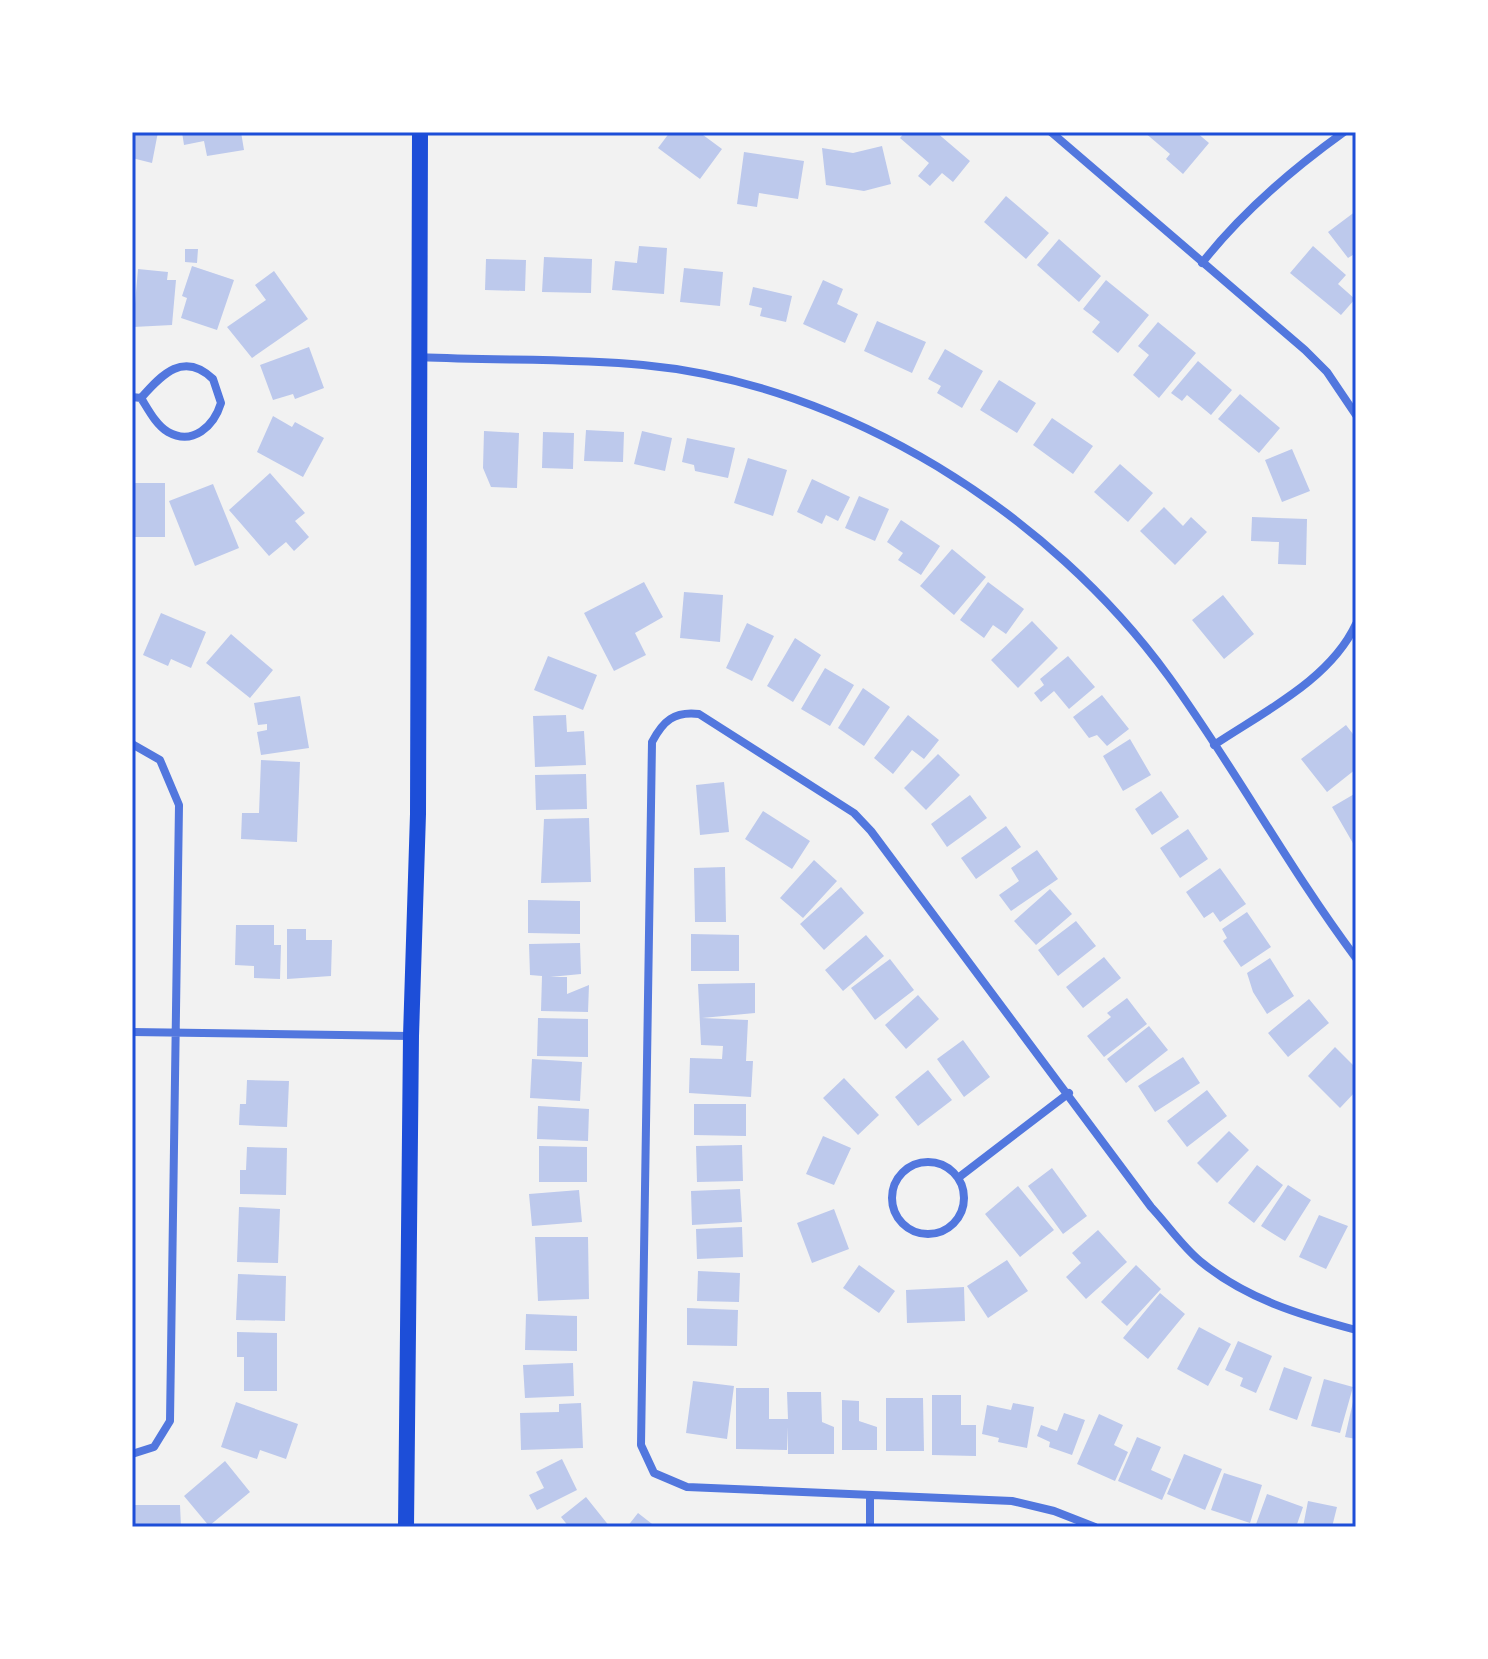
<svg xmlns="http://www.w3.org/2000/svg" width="1488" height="1659" font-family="'Titillium Web',sans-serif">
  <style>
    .building { fill: #bdc9ec }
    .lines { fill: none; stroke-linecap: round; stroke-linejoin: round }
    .minor { stroke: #5277de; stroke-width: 8 }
    .secondary { stroke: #1d4ed8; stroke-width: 16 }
    .neatline { fill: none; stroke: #1d4ed8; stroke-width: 3 }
  </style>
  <rect width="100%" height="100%" fill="#f2f2f2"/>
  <path class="building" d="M132 132H158L152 163 132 158Z
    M182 132H241L244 150 207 156 204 141 184 145Z
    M670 132H699L722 149 700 179 658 148Z
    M905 132H936L970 161 953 182 942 173 930 186 918 176 929 163 900 138Z
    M1144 132H1196L1209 143 1183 174 1166 159 1170 154Z
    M882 146 891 184 864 191 826 185 822 148 853 153Z
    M744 152 804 161 798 199 759 193 757 207 737 204Z
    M1006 196 1049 233 1026 259 984 222Z
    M1356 211V253L1348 258 1328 232Z
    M1059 239 1101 276 1079 302 1037 265Z
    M639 246 667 248 664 294 612 290 615 261 637 263Z
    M1313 246 1346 275 1338 284 1355 299 1341 315 1290 273Z
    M185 249H198L197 263 185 262Z
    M544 257 592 259 591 293 542 292Z
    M486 259 526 260 525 291 485 290Z
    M192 266 234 280 217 330 181 318 187 298 182 296Z
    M684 268 723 272 720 306 680 302Z
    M138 269 168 272 167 280H176L172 325 133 327Z
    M274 271 308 319 252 358 227 327 266 300 255 285Z
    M823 280 843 289 837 304 858 314 845 343 803 324Z
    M1106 280 1149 315 1118 353 1092 332 1100 322 1083 309Z
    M753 287 792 296 786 322 760 316 762 308 749 305Z
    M877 321 926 342 912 373 864 351Z
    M1158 322 1196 353 1159 398 1133 375 1149 355 1138 346Z
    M309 347 324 388 295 399 293 394 273 400 260 365Z
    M945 349 983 371 962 408 937 393 941 386 928 379Z
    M1198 361 1232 390 1211 415 1187 395 1182 401 1171 393Z
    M999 380 1036 403 1017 433 980 410Z
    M1240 394 1280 428 1259 453 1218 419Z
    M273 416 292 427 295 422 324 438 303 477 257 452Z
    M1052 418 1093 446 1073 474 1033 445Z
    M586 430 624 432 623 462 584 461Z
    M484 431 519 433 517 488 491 487 483 468Z
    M642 431 672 438 665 471 634 464Z
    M543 432 574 433 573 469 542 468Z
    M687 438 735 448 728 478 695 471 694 465 682 462Z
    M1292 449 1310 491 1282 502 1265 460Z
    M748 458 787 470 773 516 734 503Z
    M1120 464 1153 493 1128 522 1094 492Z
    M270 473 305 513 295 521 309 537 294 551 286 542 269 556 229 510Z
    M812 479 850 497 838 521 826 515 822 524 797 512Z
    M132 483H165V537H132Z
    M213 484 239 548 195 566 169 501Z
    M859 496 889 509 875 541 845 528Z
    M1164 507 1183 526 1191 517 1207 532 1175 565 1140 531Z
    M1252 517 1307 519 1306 565 1278 564 1279 542 1251 541Z
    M901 520 940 546 921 575 898 560 903 553 887 542Z
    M952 549 986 577 954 615 920 586Z
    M644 582 663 617 635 633 646 655 614 671 584 613Z
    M988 582 1024 609 1006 634 993 625 984 638 960 620Z
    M684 592 723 595 720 642 680 638Z
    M1223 595 1254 634 1224 659 1192 620Z
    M161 613 206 632 191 668 171 659 168 666 143 655Z
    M1032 621 1058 648 1018 688 991 660Z
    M747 623 774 636 752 681 726 668Z
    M231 634 273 670 250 698 206 663Z
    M795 638 821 655 793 702 767 686Z
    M548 656 597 675 583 710 534 690Z
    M1068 656 1095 687 1069 709 1054 691 1041 702 1034 693 1044 685 1040 679Z
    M825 668 854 685 830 726 801 709Z
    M863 688 890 707 864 746 838 728Z
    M1102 695 1129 729 1107 746 1097 735 1089 738 1073 717Z
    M300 696 309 748 261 755 257 732 267 730V724L258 725 254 703Z
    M566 715 567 732 584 731 586 765 535 767 533 716Z
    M908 715 939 740 924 759 912 750 893 774 874 758Z
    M1346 725 1356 738V769L1327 792 1301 759Z
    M1130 739 1151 775 1123 791 1103 756Z
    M938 754 960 775 926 810 904 788Z
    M261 760 300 762 297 842 241 839 242 813H259Z
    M586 774 587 809 536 810 535 775Z
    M724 782 729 832 700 835 696 785Z
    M1161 791 1179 817 1152 835 1135 809Z
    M1356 793V844L1354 845 1332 807Z
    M970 795 987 818 947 847 931 824Z
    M763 811 810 841 792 869 745 839Z
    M589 818 591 882 541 883 544 819Z
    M1006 826 1021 847 976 879 961 858Z
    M1188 829 1208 859 1180 878 1160 848Z
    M1037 850 1058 879 1011 911 999 895 1019 881 1011 868Z
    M814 860 837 881 803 918 780 898Z
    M725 867 726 922H695L694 868Z
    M1220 868 1246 904 1220 922 1213 912 1204 918 1186 892Z
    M841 887 864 913 824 950 800 924Z
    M1050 889 1072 914 1036 945 1014 921Z
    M528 900 580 901V934L528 933Z
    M1247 912 1271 947 1241 967 1223 941 1227 938 1222 929Z
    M1076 921 1096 946 1058 976 1038 950Z
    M236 925H274V945H281L280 979 254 978V966L235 965Z
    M287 929H306V940H332L331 976 287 979Z
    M691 934 739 935V971H691Z
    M866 935 884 956 843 991 825 970Z
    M580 943 581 974 550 977H567V994L589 985 588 1012 541 1011 542 976 530 975 529 944Z
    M1104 957 1121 978 1083 1008 1066 987Z
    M1270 958 1294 996 1267 1014 1253 992 1247 973Z
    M890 959 914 990 875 1020 851 988Z
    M755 983V1013L702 1018 748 1020 746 1061H753L751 1097 689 1093 690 1058 722 1059 723 1046 701 1045 698 984Z
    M918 995 939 1019 906 1049 885 1025Z
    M1127 998 1147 1024 1104 1057 1087 1036 1111 1017 1107 1013Z
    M1309 999 1329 1023 1288 1057 1268 1033Z
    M538 1018 588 1019V1057L537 1056Z
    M1149 1026 1168 1050 1126 1083 1107 1059Z
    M963 1040 990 1077 964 1097 937 1059Z
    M1335 1047 1356 1068V1091L1340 1108 1308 1076Z
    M1183 1057 1200 1083 1155 1112 1138 1086Z
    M532 1059 582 1062 580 1101 530 1098Z
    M928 1070 952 1100 918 1126 895 1097Z
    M844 1078 879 1115 858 1135 823 1098Z
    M247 1080 289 1081 287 1127 239 1125 240 1104H246Z
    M1207 1090 1227 1116 1187 1147 1167 1121Z
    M694 1104H746V1136L694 1135Z
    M538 1106 589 1109 588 1141 537 1139Z
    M1229 1131 1249 1150 1217 1183 1197 1163Z
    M823 1136 851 1148 834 1185 806 1174Z
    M742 1145 743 1181 697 1182 696 1146Z
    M539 1146 587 1147V1182H539Z
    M247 1147 287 1148 286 1195 240 1194V1170H246Z
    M1257 1165 1283 1185 1254 1223 1228 1203Z
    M1052 1168 1087 1216 1063 1234 1028 1186Z
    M1288 1185 1311 1200 1285 1241 1261 1226Z
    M1018 1186 1054 1230 1020 1257 985 1214Z
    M740 1189 742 1222 692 1225 691 1191Z
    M579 1190 582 1222 532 1226 529 1194Z
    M239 1207 280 1209 278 1263 237 1262Z
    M834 1209 849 1249 812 1263 797 1223Z
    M1319 1215 1348 1226 1326 1269 1299 1257Z
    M742 1227 743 1257 697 1259 696 1229Z
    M1098 1230 1127 1262 1086 1299 1066 1277 1081 1263 1072 1253Z
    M535 1237H588L589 1299 538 1301Z
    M1007 1260 1028 1291 988 1318 967 1286Z
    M859 1265 895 1291 879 1313 843 1288Z
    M1136 1265 1161 1289 1127 1326 1101 1302Z
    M698 1271 740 1273 739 1302 697 1301Z
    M238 1274 286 1276 285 1321 236 1320Z
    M964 1287 965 1321 907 1323 906 1290Z
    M1160 1293 1185 1314 1148 1359 1123 1338Z
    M687 1308 738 1310 737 1346 687 1345Z
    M526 1314 577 1316V1351L525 1350Z
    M1199 1327 1231 1344 1208 1386 1177 1369Z
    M237 1332 277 1333V1391H244V1357H237Z
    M1238 1341 1272 1356 1256 1393 1240 1386 1243 1378 1225 1370Z
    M573 1363 574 1396 525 1398 523 1365Z
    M1284 1367 1312 1377 1297 1420 1269 1410Z
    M1324 1379 1353 1387 1340 1433 1311 1426Z
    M693 1381 734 1386 727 1439 686 1433Z
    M736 1388H769V1419H788L787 1392H821L822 1422 834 1427V1454H788V1427L787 1450 736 1449Z
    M1355 1393H1356V1439L1345 1437Z
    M932 1395H961V1425H976V1456L932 1455Z
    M886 1398H923L924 1451H886Z
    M842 1400 859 1401V1421L877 1427V1450H842Z
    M236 1402 298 1424 286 1459 260 1450 257 1459 221 1447Z
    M581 1403 583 1448 521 1450 520 1413 559 1412V1404Z
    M1013 1403 1034 1407 1027 1448 998 1442 999 1438 982 1434 987 1405 1011 1410Z
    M1064 1413 1085 1420 1072 1455 1049 1447 1050 1442 1037 1436 1041 1425 1057 1431Z
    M1099 1414 1123 1425 1114 1445 1128 1452 1115 1481 1077 1464Z
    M1137 1437 1161 1447 1151 1470 1171 1479 1162 1500 1118 1481Z
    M1184 1454 1222 1469 1205 1510 1167 1494Z
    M562 1459 577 1490 537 1510 529 1495 544 1488 536 1472Z
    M225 1461 250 1492 209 1526 184 1496Z
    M1224 1473 1262 1485 1250 1523 1211 1510Z
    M1267 1494 1303 1507 1296 1527H1255Z
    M586 1497 610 1527H569L561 1517Z
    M1308 1501 1337 1507 1332 1527H1303Z
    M132 1505H180L181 1527H132Z
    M638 1513 656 1527H627Z"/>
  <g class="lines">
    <path class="minor" d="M1051 132 1305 350 1327 372 1356 415
      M1202 263C1243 211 1291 170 1344 132
      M420 357C494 361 569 358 643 365 846 384 1050 513 1169 677 1235 768 1288 867 1356 958
      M132 397 141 398C148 409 156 425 168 432 193 446 214 426 221 403L213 379C184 351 162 374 141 398
      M132 744 160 760 179 805 170 1421 154 1447 132 1454
      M1214 745C1263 712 1330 680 1356 624
      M132 1032 410 1036
      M892 1198a36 36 0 1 1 72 0a36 36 0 1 1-72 0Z
      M958 1178 1069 1093
      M870 1527V1497
      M1095 1527 1054 1511 1012 1501 687 1487 654 1473 641 1445 652 742C663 721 674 711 699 714L854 813 871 831 1151 1207C1167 1224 1182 1246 1200 1261 1246 1299 1300 1315 1356 1330"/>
    <path class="secondary" d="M406 1527 411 1036 418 814 420 132"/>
  </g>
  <rect width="1488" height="1659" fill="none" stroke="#ffffff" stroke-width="268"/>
  <rect x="134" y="134" width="1220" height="1391" class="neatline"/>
</svg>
